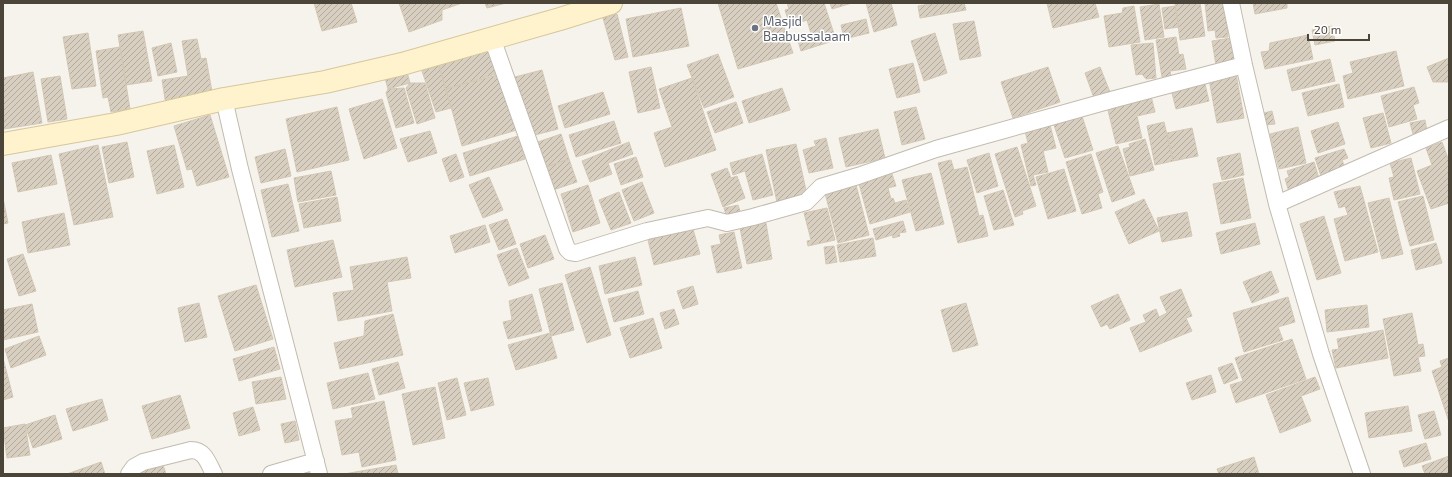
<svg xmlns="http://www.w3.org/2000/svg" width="1452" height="477" font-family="'Exo 2',sans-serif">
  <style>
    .building { fill: url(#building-hatch); stroke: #d3c7b4 }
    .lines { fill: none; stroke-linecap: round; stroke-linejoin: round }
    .street-casing { stroke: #c2bbae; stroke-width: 18 }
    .secondary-casing { stroke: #d6c79b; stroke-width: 24 }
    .street { stroke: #fff; stroke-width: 16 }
    .secondary { stroke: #fff3cd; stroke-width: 22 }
    .worship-dot { fill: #6b7280; stroke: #fff; stroke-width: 1.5 }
    .labels { text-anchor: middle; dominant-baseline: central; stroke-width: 3; stroke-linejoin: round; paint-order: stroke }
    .worship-label { font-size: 13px; fill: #5b616d; stroke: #fff; text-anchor: start }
  </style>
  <defs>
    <pattern id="building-hatch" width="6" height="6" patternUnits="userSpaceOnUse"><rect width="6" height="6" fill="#d8cfc1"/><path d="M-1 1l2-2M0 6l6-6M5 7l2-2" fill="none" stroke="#b1aa9e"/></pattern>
  </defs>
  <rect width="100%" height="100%" fill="#f6f3ec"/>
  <path class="building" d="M314 3H351L357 22 322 31Z
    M399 3H462L442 10V20L409 32Z
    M485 3H506L487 8Z
    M718 3H776L793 53 738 69Z
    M787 3H824L836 40 801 51 798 41 812 37 807 20 790 26 785 10 789 9Z
    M830 3H852L832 9Z
    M866 3H891L897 25 874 32Z
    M935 3H964L966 10 920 18 918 6Z
    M1047 3H1095L1099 17 1053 28Z
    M1175 3H1200L1205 36 1180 40Z
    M1205 3H1225L1228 37 1216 38 1215 30 1208 31Z
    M1253 3H1287V8L1255 14Z
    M1159 4 1164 37 1145 40 1140 7Z
    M1134 6 1140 42 1109 47 1104 16 1122 13 1123 8Z
    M1175 6 1179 27 1165 29 1162 8Z
    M681 8 689 46 633 57 626 19Z
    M617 14 628 57 615 60 603 18Z
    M866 19 869 33 844 39 841 25Z
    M974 21 981 56 960 60 953 24Z
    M1332 26 1335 41 1315 45 1312 30Z
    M143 31 152 81 126 85 118 35Z
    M88 33 96 86 72 89 63 37Z
    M935 33 947 73 924 81 911 41Z
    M1308 35 1313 59 1265 69 1261 52 1269 51 1270 43Z
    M1176 37 1179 55 1183 54 1186 69 1170 71 1171 76 1162 77 1156 40Z
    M1231 38 1235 62 1216 65 1212 41Z
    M197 39 201 59 206 58 213 97 166 105 162 80 188 76 182 41Z
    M171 43 177 72 158 76 152 48Z
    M1153 43 1156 78 1146 79 1142 74 1136 75 1131 45Z
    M120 47 130 109 111 112 108 97 103 98 96 51Z
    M488 50 496 74 446 89 439 65Z
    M1396 51 1404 86 1348 99 1343 76 1353 73 1350 62Z
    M718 54 734 97 704 108 687 65Z
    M1449 58V82H1433L1427 67Z
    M1330 59 1335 81 1292 91 1287 70Z
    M913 63 920 92 897 98 889 69Z
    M439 65 451 108 436 112 422 71Z
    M651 67 660 108 638 113 629 72Z
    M1048 67 1060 102 1013 118 1001 82Z
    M1100 67 1110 92 1094 98 1085 73Z
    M542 70 558 129 527 137 511 78Z
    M33 72 42 123 4 129 3 121V78Z
    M407 72 410 83 388 89 385 78Z
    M501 74 517 130 462 146 446 89Z
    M1236 74 1244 118 1217 123 1209 79Z
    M60 76 67 119 48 122 41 79Z
    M692 78 716 150 665 167 654 133 672 127 659 89Z
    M1204 80 1209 101 1176 109 1171 89Z
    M410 83H425L435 118 417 124 406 88Z
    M1339 84 1344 107 1308 116 1302 93Z
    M1414 87 1419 103 1413 105 1417 119 1389 127 1381 96Z
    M404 88 414 123 396 128 386 93 388 89Z
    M782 88 790 110 749 123 742 101Z
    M603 92 610 114 565 128 558 106Z
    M1151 96 1155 112 1137 116 1142 138 1116 144 1107 106Z
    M382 99 397 148 364 159 349 109Z
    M736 102 743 123 715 133 707 112Z
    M337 107 349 160 297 172 286 119Z
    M916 107 925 139 902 145 894 112Z
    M1272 111 1275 124 1266 125 1264 113Z
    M1081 113 1093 150 1065 158 1053 122Z
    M1383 113 1391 143 1371 148 1363 118Z
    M210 115 229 177 197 186 192 169 187 170 174 126Z
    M1425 120 1427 131 1413 134 1410 123Z
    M614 121 621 143 576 157 569 135Z
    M1164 122 1173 161 1155 165 1147 126Z
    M1338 122 1345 144 1318 153 1311 131Z
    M1050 125 1056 148 1043 151 1048 172 1033 175 1036 185 1031 186 1021 145 1028 143 1025 131Z
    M1298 127 1306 163 1279 169 1270 134Z
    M1192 128 1198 156 1173 161 1167 133Z
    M878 129 885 158 846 167 839 138Z
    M430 131 437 153 408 162 400 139Z
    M561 134 569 159 540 169 532 144Z
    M518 136 525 159 470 176 463 153Z
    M826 138 833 168 809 173 803 150 816 146 814 141Z
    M1145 139 1154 170 1130 176 1123 149 1130 147 1129 144Z
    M127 142 134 177 109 183 102 147Z
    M629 142 633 154 608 163 612 174 590 182 582 161Z
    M1442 142 1449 161V203L1431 209 1417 171 1432 165 1426 148Z
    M796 144 807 195 777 202 766 150Z
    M98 145 113 217 74 225 59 154Z
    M174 145 184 187 157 194 147 151Z
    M1118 146 1135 194 1112 202 1096 153Z
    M1017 147 1036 206 1022 211 1023 214 1015 217 995 154Z
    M285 149 291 176 261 183 255 157Z
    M1344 149 1348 158 1342 160 1345 168 1321 176 1315 158Z
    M989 153 998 186 977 193 967 160Z
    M1240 153 1244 175 1222 180 1217 158Z
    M456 154 464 177 450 182 442 159Z
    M762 154 773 195 753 200 745 171 733 175 730 163Z
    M1091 154 1103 192 1098 194 1102 208 1082 214 1066 162Z
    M51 155 57 184 18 192 12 163Z
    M636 157 643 177 621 185 614 164Z
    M1411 158 1420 194 1394 200 1389 178 1394 177 1390 163Z
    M569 159 577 182 547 192 540 169Z
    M951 160 954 170 967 167 979 216 983 215 988 236 958 243 938 163Z
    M1314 162 1320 182 1289 192 1285 179 1289 177 1287 171Z
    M727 168 731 178 737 176 745 198 723 207 711 174Z
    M1064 169 1076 211 1048 219 1036 177Z
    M331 171 336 195 298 202 294 178Z
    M891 171 896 186 888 188 891 199 893 198 895 203 906 200 910 212 870 224 858 180Z
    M931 173 944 224 916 231 902 180Z
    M489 177 503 210 483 218 469 185Z
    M1243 178 1251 218 1221 224 1213 184Z
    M642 182 654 213 634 221 622 190Z
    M288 184 299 231 272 237 261 190Z
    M588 185 600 223 573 232 561 194Z
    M856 185 869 235 838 243 825 193Z
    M1360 186 1378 252 1345 261 1334 219 1348 215 1345 206 1339 208 1334 192Z
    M1003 190 1014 225 994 230 984 196Z
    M619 192 631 223 611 230 599 200Z
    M1423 196 1434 240 1410 246 1398 202Z
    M337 197 341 221 304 228 299 204Z
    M3 198 8 223 3 224Z
    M1389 198 1403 254 1382 259 1368 203Z
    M1144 199 1159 231 1129 244 1115 212Z
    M738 205 740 211 726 215 724 208Z
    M827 208 835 240 808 246 807 241 811 240 804 213Z
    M1187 212 1192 236 1162 242 1157 218Z
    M64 213 70 245 28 253 22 222Z
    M1324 216 1341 273 1317 280 1300 224Z
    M507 219 516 244 499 250 489 225Z
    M903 221 906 232 899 233 900 236 893 238 892 235 876 240 873 229Z
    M766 223 772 259 747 264 740 228Z
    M1255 223 1260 244 1221 254 1216 233Z
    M485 225 490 242 455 253 450 236Z
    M693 229 700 254 654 265 648 240Z
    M734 232 742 268 717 273 711 246 721 244 719 235Z
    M545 235 554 259 528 268 520 244Z
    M873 238 876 256 840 262 837 245Z
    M333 240 342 277 295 287 287 250Z
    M1436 243 1442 263 1416 270 1411 250Z
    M834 246 837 262 826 264 824 247Z
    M517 248 529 278 509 286 497 255Z
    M23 254 36 291 19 296 7 259Z
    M407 257 411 278 387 282 392 311 338 321 333 293 354 290 350 267Z
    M635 257 642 285 605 294 599 266Z
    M590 267 611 335 587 343 565 275Z
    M1271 271 1279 292 1252 303 1243 282Z
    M562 283 574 330 551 336 539 289Z
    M256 285 273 339 235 351 218 296Z
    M693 286 698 304 683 309 677 291Z
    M1181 289 1192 316 1186 318 1192 331 1140 352 1130 328 1146 322 1143 315 1156 309 1159 317 1167 313 1160 297Z
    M638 291 644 314 614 322 608 299Z
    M532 294 542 331 508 339 503 322 512 320 509 301Z
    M1118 294 1130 320 1110 329 1107 324 1101 327 1091 306Z
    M1288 297 1295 322 1278 327 1283 340 1244 352 1233 313Z
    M199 303 207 337 185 342 178 308Z
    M966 303 978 345 953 352 941 310Z
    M32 304 38 332 3 340V310Z
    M1367 305 1369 327 1327 332 1325 310Z
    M674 309 679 324 665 329 660 313Z
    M1412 313 1418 345 1423 344 1425 356 1418 357 1421 371 1394 376 1383 319Z
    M393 314 403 355 340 369 334 343 364 336 365 321Z
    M653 318 662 348 630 358 620 328Z
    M1383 330 1388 358 1336 368 1332 350 1339 349 1337 339Z
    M550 333 557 358 516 370 508 345Z
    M39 336 46 355 11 368 5 349Z
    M1292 339 1306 379 1236 403 1230 385 1243 381 1235 358Z
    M274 347 280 369 239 381 233 359Z
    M3 358 13 397 3 400Z
    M1449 358V422L1432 371 1442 367 1440 361Z
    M398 362 405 388 379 395 372 369Z
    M1232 363 1238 378 1224 384 1218 368Z
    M368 373 375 399 333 409 327 383Z
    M1211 375 1216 392 1192 400 1186 383Z
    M281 377 286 399 256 404 252 382Z
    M1315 377 1320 389 1301 396 1311 421 1280 433 1266 395Z
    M457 378 466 415 447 420 438 383Z
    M488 378 494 405 471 411 464 383Z
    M435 387 445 438 413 445 402 394Z
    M180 395 190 428 152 439 142 406Z
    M102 399 108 420 73 431 66 409Z
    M384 401 396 460 362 467 359 452 342 455 335 421 353 418 351 408Z
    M1408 406 1412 431 1369 438 1365 413Z
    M253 407 260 430 239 436 233 413Z
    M1434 411 1441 435 1425 439 1418 415Z
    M55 415 62 439 33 448 25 425Z
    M295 421 299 440 285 443 281 424Z
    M25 424 30 455 7 458 3 428Z
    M1426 443 1431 459 1404 467 1399 451Z
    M1449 456V474H1425L1422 466Z
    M1254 457 1259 474H1219L1217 469Z
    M101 462 105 474H67Z
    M163 465 166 474H141V471Z
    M396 465 398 474H344Z"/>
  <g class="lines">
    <defs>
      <path id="street" d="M1231 3 1244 65 1277 204 1321 354 1362 474
        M492 38 567 249 570 252 576 253 647 231 708 218 727 223 753 217 806 202 821 187 858 176 936 149 1115 99 1244 65
        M224 99 240 169 319 474
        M1277 204 1449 128
        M129 474 134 467 143 462 191 450C205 450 208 463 214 474
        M271 474 316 461"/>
      <path id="secondary" d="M3 144 116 124 224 99 325 82 402 64 560 19 611 3"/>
    </defs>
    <use href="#street" class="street-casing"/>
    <use href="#secondary" class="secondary-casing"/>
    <use href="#street" class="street"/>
    <use href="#secondary" class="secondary"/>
  </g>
  <circle class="worship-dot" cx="755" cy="28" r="4"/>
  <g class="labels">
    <g class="worship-label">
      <text x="763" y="21">Masjid<tspan x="763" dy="15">Baabussalaam</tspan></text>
    </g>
  </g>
  <rect width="1452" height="477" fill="none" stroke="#4b4439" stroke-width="8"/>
  <path d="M1308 34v6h61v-6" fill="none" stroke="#4b4439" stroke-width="2"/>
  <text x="1314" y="34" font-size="12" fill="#4b4439" stroke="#ffffff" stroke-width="3" paint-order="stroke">20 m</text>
</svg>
